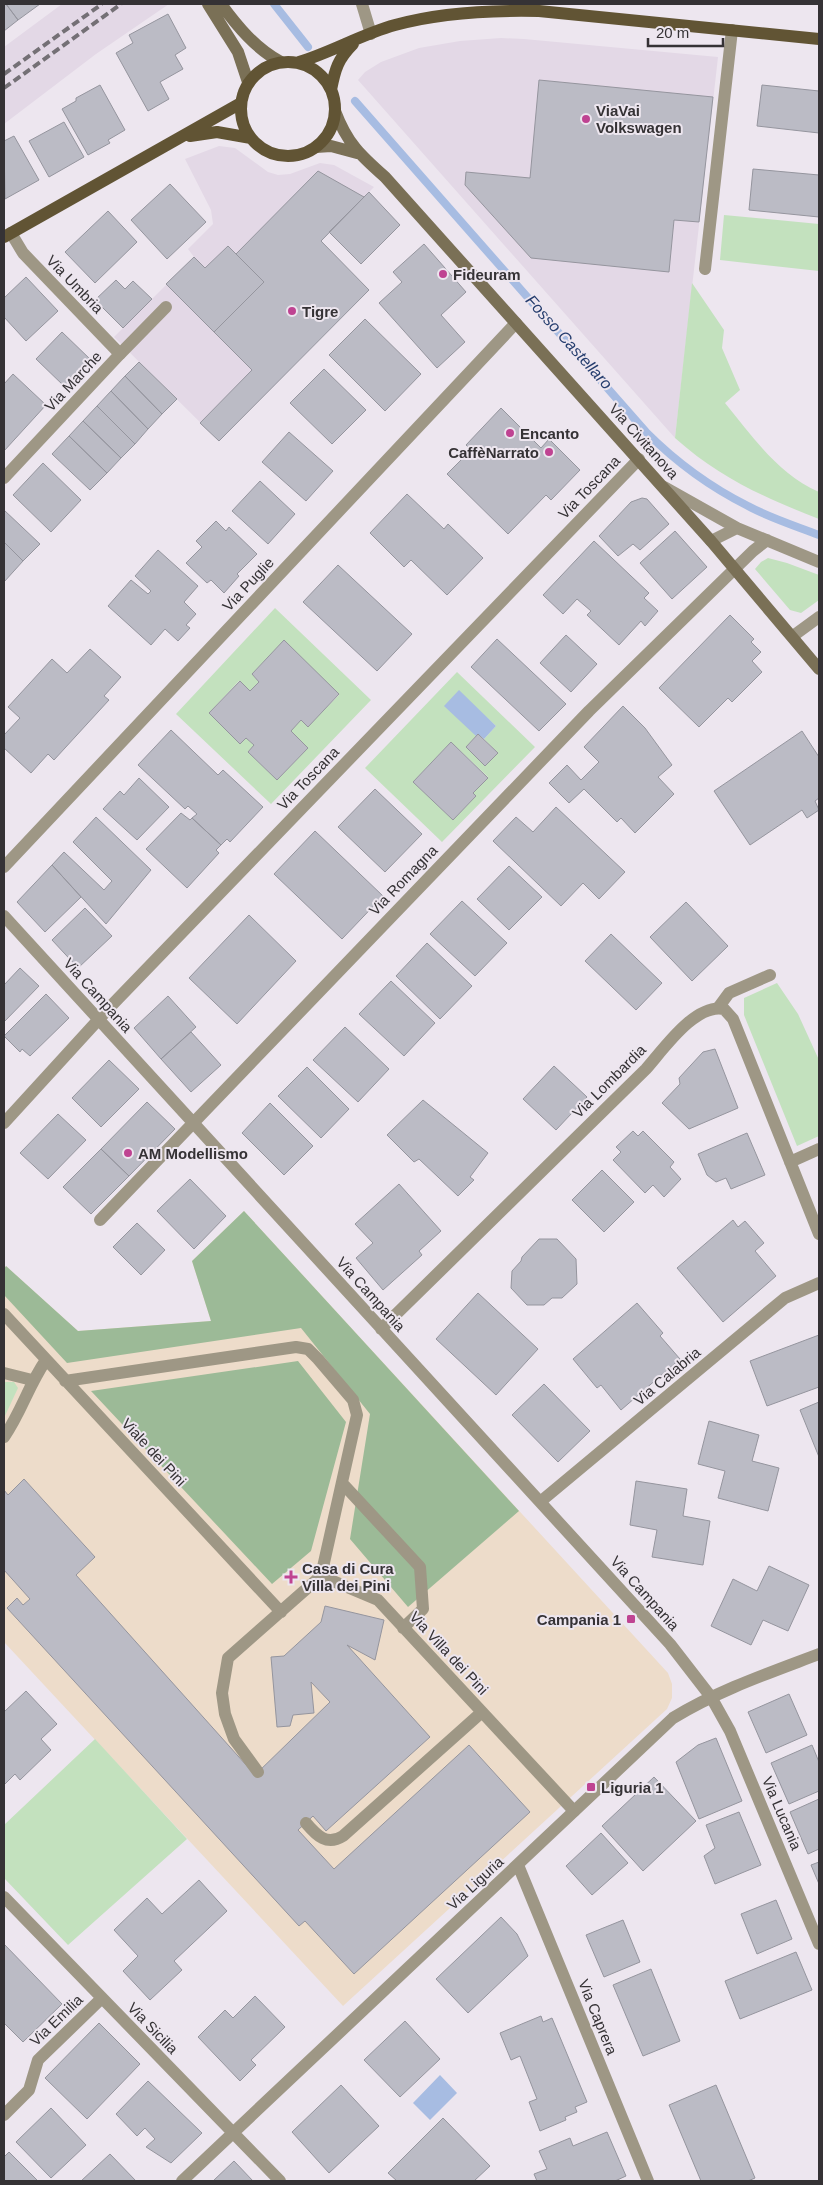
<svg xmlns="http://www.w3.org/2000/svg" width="823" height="2185" font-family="Helvetica,sans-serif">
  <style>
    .built { fill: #e3d8e6 }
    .medical { fill: #eddcca }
    .green { fill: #c3e1be; fill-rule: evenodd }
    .forest { fill: #9cba97 }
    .water { fill: #a7bce2 }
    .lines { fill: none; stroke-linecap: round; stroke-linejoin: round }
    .stream { stroke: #a7bce2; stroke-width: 8 }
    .building { fill: #bbbbc5; stroke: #95959e }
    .lane { stroke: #9e9785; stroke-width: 12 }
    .street { stroke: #9e9785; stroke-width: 12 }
    .secondary { stroke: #7a7056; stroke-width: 12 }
    .primary { stroke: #615434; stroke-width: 12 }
    .rail { stroke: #747075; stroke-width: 4; stroke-dasharray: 8 4; stroke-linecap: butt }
    .poi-dot { fill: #bf4392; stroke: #ede6ef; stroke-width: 2 }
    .labels { text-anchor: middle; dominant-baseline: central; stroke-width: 4; stroke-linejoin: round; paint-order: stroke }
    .poi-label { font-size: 15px; font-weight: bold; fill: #353235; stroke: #ede6ef; text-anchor: start }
    .street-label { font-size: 15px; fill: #353235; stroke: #ede6ef }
    .water-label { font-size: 16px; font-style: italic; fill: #253d6e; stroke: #ede6ef }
  </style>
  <rect width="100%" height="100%" fill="#ede6ef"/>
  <path class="built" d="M62 4H169L96 54 4 124V47Z
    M501 38 524 39 718 57 675 438 358 80 365 72 381 62 419 48 460 41Z
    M219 146 235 148 268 172 278 175 290 174 320 163 334 165 374 187 321 241 369 290 219 441 114 337 194 257 188 249 213 224 211 210 185 159Z"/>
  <path class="medical" d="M244 1211 668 1673 672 1684V1698L667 1709 343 2006 4 1642V1269L6 1266 78 1331 211 1321 192 1261Z"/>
  <path class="green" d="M724 215 819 224V271L720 260Z
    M692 283 724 330 722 348 740 390 725 403C753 437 778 474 819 492V519C763 497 720 478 675 438Z
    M768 558 787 563 819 575V600L801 613 790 610 755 569 761 562Z
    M275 608 371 700 271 804 176 714ZM284 641 339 695 308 726 301 720 291 731 308 748 277 780 248 752 254 745 246 738 240 744 209 713 239 681 250 691 259 682 252 674Z
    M457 672 535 747 442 842 365 768ZM458 691 496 726 484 739 498 753 485 766 466 747 476 736ZM451 742 488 777 473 793 476 796 453 820 413 782Z
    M777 983 798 1014 819 1060V1136L797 1146 744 1015V998Z
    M4 1382H14L18 1388 4 1418Z
    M95 1739 187 1839 68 1945 4 1878V1825Z"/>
  <path class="forest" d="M244 1211 519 1511 408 1607 350 1539 370 1414 301 1328 67 1363 4 1295V1269L6 1266 78 1331 211 1321 192 1261Z
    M298 1361 346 1422 311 1551 272 1584 91 1391Z"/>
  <path class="water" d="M459 690 496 726 484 739 478 734 476 736 444 706Z
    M440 2075 457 2093 430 2120 413 2103Z"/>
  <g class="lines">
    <path class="stream" d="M274 4 308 47
      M355 101 646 432C676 462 710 487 748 506 770 518 796 526 819 535"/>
  </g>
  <path class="building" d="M4 4H6L18 20 4 31Z
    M6 4H40L18 20Z
    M168 14 186 48 175 55 183 69 160 82 169 99 148 111 116 53 133 43 129 35Z
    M539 80 713 97 699 222 674 220 669 272 531 258 465 185 466 172 530 178Z
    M100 85 125 130 108 140 110 143 88 155 62 109 76 101V98Z
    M762 85 819 91V133L757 126Z
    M64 122 84 157 49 177 29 141Z
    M14 136 39 180 5 199 4 141Z
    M753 169 819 175V217L749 210Z
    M318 171 364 197 321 241 369 290 219 441 200 423 252 370 214 332 264 282 236 254Z
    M170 184 206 222 167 259 131 220Z
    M369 192 400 225 361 264 329 232Z
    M108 211 137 242 95 283 65 252Z
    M424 244 466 292 441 315 465 342 437 368 379 303 402 282 393 272Z
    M228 246 264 282 214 332 166 284 194 257 205 268Z
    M26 277 58 311 26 341 4 317V298Z
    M116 280 125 289 133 281 152 299 123 328 95 300Z
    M365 319 421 374 385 411 329 355Z
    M62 332 91 360 65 387 36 359Z
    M139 362 177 399 162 414 125 376Z
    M324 369 366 410 332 444 290 403Z
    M13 374 46 405 4 451V384Z
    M125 376 162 414 148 429 111 391Z
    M111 391 148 429 135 444 97 406Z
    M97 406 135 444 121 458 83 421Z
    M501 408 541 448 549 439 580 470 551 500 546 495 508 534 447 474 471 450 466 445Z
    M83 421 121 458 107 473 69 436Z
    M289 432 333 471 306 501 262 462Z
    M69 436 107 473 90 490 52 454Z
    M43 463 81 500 51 532 13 495Z
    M260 481 295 514 268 544 232 511Z
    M407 494 444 529 448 524 483 558 447 595 411 560 404 567 370 533Z
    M642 498 647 499 669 524 640 550 633 544 618 556 599 536 631 502Z
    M4 510 40 544 23 561 4 542Z
    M216 521 226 531 229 527 257 554 237 574 239 576 224 593 211 580 207 583 186 563 202 547 196 541Z
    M675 531 707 567 672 599 640 563Z
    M594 541 649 593 644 598 658 611 645 626 641 621 619 645 587 615 591 611 577 599 563 614 543 595Z
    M4 542 23 561 4 582Z
    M158 550 198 586 184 602 196 614 186 625 190 628 178 641 165 629 151 645 108 606 131 580 148 594 151 591 135 576Z
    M338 565 412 634 377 671 303 602Z
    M730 615 754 639 751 642 761 652 752 661 762 672 732 702 728 698 699 727 659 688Z
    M566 635 597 664 571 692 540 663Z
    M497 639 566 704 539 731 471 667Z
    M284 640 339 694 308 727 301 720 291 731 308 748 277 780 248 752 254 745 246 738 240 744 209 713 240 681 250 691 259 682 252 674Z
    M90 649 121 677 104 696 109 700 54 760 48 754 31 773 4 748V735L20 718 8 707 52 659 67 673Z
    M623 706 645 728 672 765 658 777 674 794 635 833 621 818 617 822 584 789 569 803 549 783 567 765 581 780 599 762 584 747Z
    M171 730 218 775 223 770 263 807 230 842 227 839 221 845 192 818 197 814 188 806 185 809 138 765Z
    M802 731 819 757V798L815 801 819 810 807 818 802 810 750 845 714 791Z
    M478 734 498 753 485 766 466 747Z
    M451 742 488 778 473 793 476 796 453 820 413 782Z
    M139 778 169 807 137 840 103 809 120 791 124 795Z
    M375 789 422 834 385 872 338 827Z
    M556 807 625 872 599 899 583 883 561 906 493 841 516 817 533 832Z
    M181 813 190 820 192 818 221 845 216 850 219 853 187 888 146 849Z
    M96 817 151 870 106 924 52 865 64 852 104 890 112 881 73 842Z
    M315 831 383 896 342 939 274 874Z
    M52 865 81 897 45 932 17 902Z
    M509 866 542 897 509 930 477 899Z
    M462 901 507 943 475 976 430 934Z
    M686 902 728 946 692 981 650 937Z
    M85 908 112 936 78 968 52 940Z
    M249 915 296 961 237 1024 189 978Z
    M611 934 662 983 636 1010 585 961Z
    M427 943 472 986 440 1019 396 976Z
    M20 968 39 986 4 1022V985Z
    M391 981 435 1023 404 1056 359 1014Z
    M46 994 69 1018 30 1056 22 1049 20 1052 4 1036Z
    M168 996 196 1027 161 1059 134 1028Z
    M345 1027 389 1069 358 1102 313 1060Z
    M191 1032 221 1065 191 1092 161 1059Z
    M715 1049 738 1108 689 1129 662 1103 680 1084 679 1078 703 1052Z
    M109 1060 139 1089 101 1127 72 1098Z
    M554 1066 587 1097 556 1130 523 1099Z
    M307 1067 349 1109 321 1138 278 1096Z
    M423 1100 488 1153 470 1177 474 1180 458 1196 419 1159 414 1162 387 1135Z
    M147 1102 175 1129 129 1176 101 1149Z
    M270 1103 313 1146 284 1175 242 1133Z
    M58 1114 86 1140 48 1179 20 1153Z
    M633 1131 638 1136 643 1131 674 1162 670 1167 681 1179 664 1197 653 1185 645 1193 613 1160 621 1152 616 1147Z
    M747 1133 765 1175 731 1189 726 1178 716 1182 707 1175 698 1154Z
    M101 1149 129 1176 91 1214 63 1187Z
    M602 1170 634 1202 604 1232 572 1200Z
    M190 1179 226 1216 194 1249 157 1211Z
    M399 1184 441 1231 419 1251 422 1255 383 1290 356 1258 373 1243 355 1224Z
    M733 1220 738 1227 745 1221 764 1243 755 1251 776 1276 723 1322 677 1268Z
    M137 1223 165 1250 141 1275 113 1247Z
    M539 1239H557L576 1259 577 1284 562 1298H552L544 1305H527L511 1288 512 1271 521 1261 522 1257Z
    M478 1293 538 1349 496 1395 436 1339Z
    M637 1303 663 1333 660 1336 680 1359 621 1410 601 1385 597 1388 573 1359Z
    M819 1335V1387L767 1406 750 1361Z
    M544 1384 590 1431 558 1462 512 1415Z
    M819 1402V1457L800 1410Z
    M709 1421 759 1435 752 1461 779 1468 768 1511 718 1498 725 1471 698 1464Z
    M24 1479 95 1557 76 1575 255 1775 330 1702 311 1682 314 1713 293 1715 290 1726 277 1727 271 1657 284 1656 321 1622 325 1606 384 1620 375 1660 347 1645 430 1737 326 1831 313 1816 298 1830 334 1869 469 1745 530 1812 354 1974 305 1921 299 1926 7 1608 17 1598 23 1605 30 1599 4 1570V1490L8 1495Z
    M636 1481 687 1489 683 1516 710 1521 703 1565 652 1557 657 1530 630 1525Z
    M769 1566 809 1585 788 1631 763 1620 751 1645 711 1626 733 1579 757 1591Z
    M26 1691 57 1724 41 1739 51 1750 20 1780 15 1774 4 1785V1712Z
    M789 1694 807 1735 766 1753 748 1712Z
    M716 1738 742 1801 699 1819 676 1762 698 1745Z
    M812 1745 819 1762V1791L789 1804 771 1763Z
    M654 1777 696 1821 643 1871 602 1826Z
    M819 1799V1849L808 1854 790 1812Z
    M739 1812 761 1865 715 1884 704 1856 715 1848 706 1825Z
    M601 1833 628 1863 592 1895 566 1866Z
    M819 1862V1884L811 1865Z
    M199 1880 227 1911 174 1961 182 1970 150 2000 123 1971 138 1956 114 1930 147 1898 162 1914Z
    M776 1900 792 1939 757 1954 741 1914Z
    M501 1917 517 1934 528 1956 468 2013 436 1979Z
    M623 1920 640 1962 604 1977 586 1935Z
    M4 1944 62 2004 23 2042 4 2023Z
    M796 1952 812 1990 740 2019 725 1981Z
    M651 1969 680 2041 643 2056 613 1985Z
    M255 1996 285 2027 251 2060 256 2065 240 2081 198 2037 225 2010 233 2018Z
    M541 2016 543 2022 552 2018 587 2102 575 2107 577 2112 565 2117 566 2120 540 2131 529 2102 537 2099 520 2056 511 2060 500 2033Z
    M405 2021 440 2059 400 2097 364 2060Z
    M99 2023 140 2064 87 2119 45 2078Z
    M148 2081 202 2133 171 2163 146 2147 155 2139 145 2128 137 2136 116 2114Z
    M341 2085 379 2126 329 2173 292 2132Z
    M716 2085 755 2178 748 2181H701L669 2105Z
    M51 2108 86 2145 51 2178 16 2142Z
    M443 2118 490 2166 474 2181H397L388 2173Z
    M607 2132 626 2176 615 2181H537L534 2174 547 2169 539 2151 570 2138 573 2146Z
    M9 2152 38 2181H4V2157Z
    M110 2154 136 2181H81Z
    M234 2161 253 2181H213Z"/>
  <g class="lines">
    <path class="lane" d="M362 4 371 34
      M705 269 732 30
      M120 354 166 307
      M718 1008 729 993 770 975
      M4 1314 281 1612
      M4 1373 32 1380
      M65 1381 296 1347 308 1349 318 1359 353 1400 357 1415 321 1576
      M4 1437C22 1411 28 1386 46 1360
      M343 1484 420 1567 423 1609 403 1628
      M321 1576 378 1600 574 1811
      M258 1772 234 1739 225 1714 222 1693 228 1658 321 1576
      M306 1823C317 1836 327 1846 343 1836L482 1712"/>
    <path class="street" d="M4 478 120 354 23 253 11 233
      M664 487 737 528 819 562
      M711 541 737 528
      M793 636 819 617
      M4 867 516 323
      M4 916 670 1644 711 1697 730 1731 819 1944
      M4 1123 110 1007 639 459
      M790 1162 819 1149
      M100 1220 589 711 753 551 767 540
      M381 1329 646 1069C663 1050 695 1003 724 1009L733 1019 819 1234
      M540 1502 785 1298 819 1283
      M518 1865 648 2181
      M4 1897 280 2181
      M4 2115 29 2090 38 2060 102 1998
      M182 2181 673 1718C719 1690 769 1673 819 1654"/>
    <path class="secondary" d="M208 4 238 52 248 82
      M221 4C237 26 256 49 281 62
      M335 111C347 143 360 155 385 177L711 541 819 669
      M316 147 331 146 357 153"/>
    <path class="primary" d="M241 109a47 47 0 1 1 94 0a47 47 0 1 1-94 0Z
      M299 62C332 52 362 34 395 25 441 12 491 10 539 11L819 39
      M331 90C335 69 338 59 353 44
      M190 136 217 132 251 138
      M4 237 241 103"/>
    <path class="rail" d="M4 74 102 4
      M4 88 121 4"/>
  </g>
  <g class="poi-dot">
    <circle cx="586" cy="119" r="5"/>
    <circle cx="443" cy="274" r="5"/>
    <circle cx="292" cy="311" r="5"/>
    <circle cx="510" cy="433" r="5"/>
    <circle cx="549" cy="452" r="5"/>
    <circle cx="128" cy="1153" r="5"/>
    <path d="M288.5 1569.5h5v5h5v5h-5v5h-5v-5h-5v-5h5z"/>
    <rect x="626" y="1614" width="10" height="10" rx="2.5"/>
    <rect x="586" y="1782" width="10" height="10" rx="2.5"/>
  </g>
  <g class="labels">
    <g class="poi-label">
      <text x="596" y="110">ViaVai<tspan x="596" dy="17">Volkswagen</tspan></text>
      <text x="453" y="274">Fideuram</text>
      <text x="302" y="311">Tigre</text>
      <text x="520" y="433">Encanto</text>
      <text x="539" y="452" text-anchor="end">CaffèNarrato</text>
      <text x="138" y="1153">AM Modellismo</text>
      <text x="302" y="1568">Casa di Cura<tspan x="302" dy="17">Villa dei Pini</tspan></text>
      <text x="621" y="1619" text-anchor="end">Campania 1</text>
      <text x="601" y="1787">Liguria 1</text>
    </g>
    <g class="street-label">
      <text transform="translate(75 284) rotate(46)">Via Umbria</text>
      <text transform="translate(73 381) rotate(-47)">Via Marche</text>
      <text transform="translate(644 441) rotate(48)">Via Civitanova</text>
      <text transform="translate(589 487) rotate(-46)">Via Toscana</text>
      <text transform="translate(248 584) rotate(-47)">Via Puglie</text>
      <text transform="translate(308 778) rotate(-46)">Via Toscana</text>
      <text transform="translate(403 880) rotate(-46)">Via Romagna</text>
      <text transform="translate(98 995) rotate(48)">Via Campania</text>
      <text transform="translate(609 1081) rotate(-45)">Via Lombardia</text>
      <text transform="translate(371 1294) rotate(48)">Via Campania</text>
      <text transform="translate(667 1376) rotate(-40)">Via Calabria</text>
      <text transform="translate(154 1452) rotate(47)">Viale dei Pini</text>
      <text transform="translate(645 1593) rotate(48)">Via Campania</text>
      <text transform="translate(449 1653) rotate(47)">Via Villa dei Pini</text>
      <text transform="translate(782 1813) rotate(67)">Via Lucania</text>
      <text transform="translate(475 1883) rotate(-43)">Via Liguria</text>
      <text transform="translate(598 2017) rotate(68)">Via Caprera</text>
      <text transform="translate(56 2020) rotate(-44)">Via Emilia</text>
      <text transform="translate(153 2028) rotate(46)">Via Sicilia</text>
    </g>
    <g class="water-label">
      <text transform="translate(569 342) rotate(48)">Fosso Castellaro</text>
    </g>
  </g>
  <rect width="823" height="2185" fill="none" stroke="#353235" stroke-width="10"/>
  <path d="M648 38v8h75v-8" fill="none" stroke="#353235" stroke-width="2.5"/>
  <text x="656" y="38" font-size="15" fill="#353235" stroke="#ede6ef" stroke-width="4" paint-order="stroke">20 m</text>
</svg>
